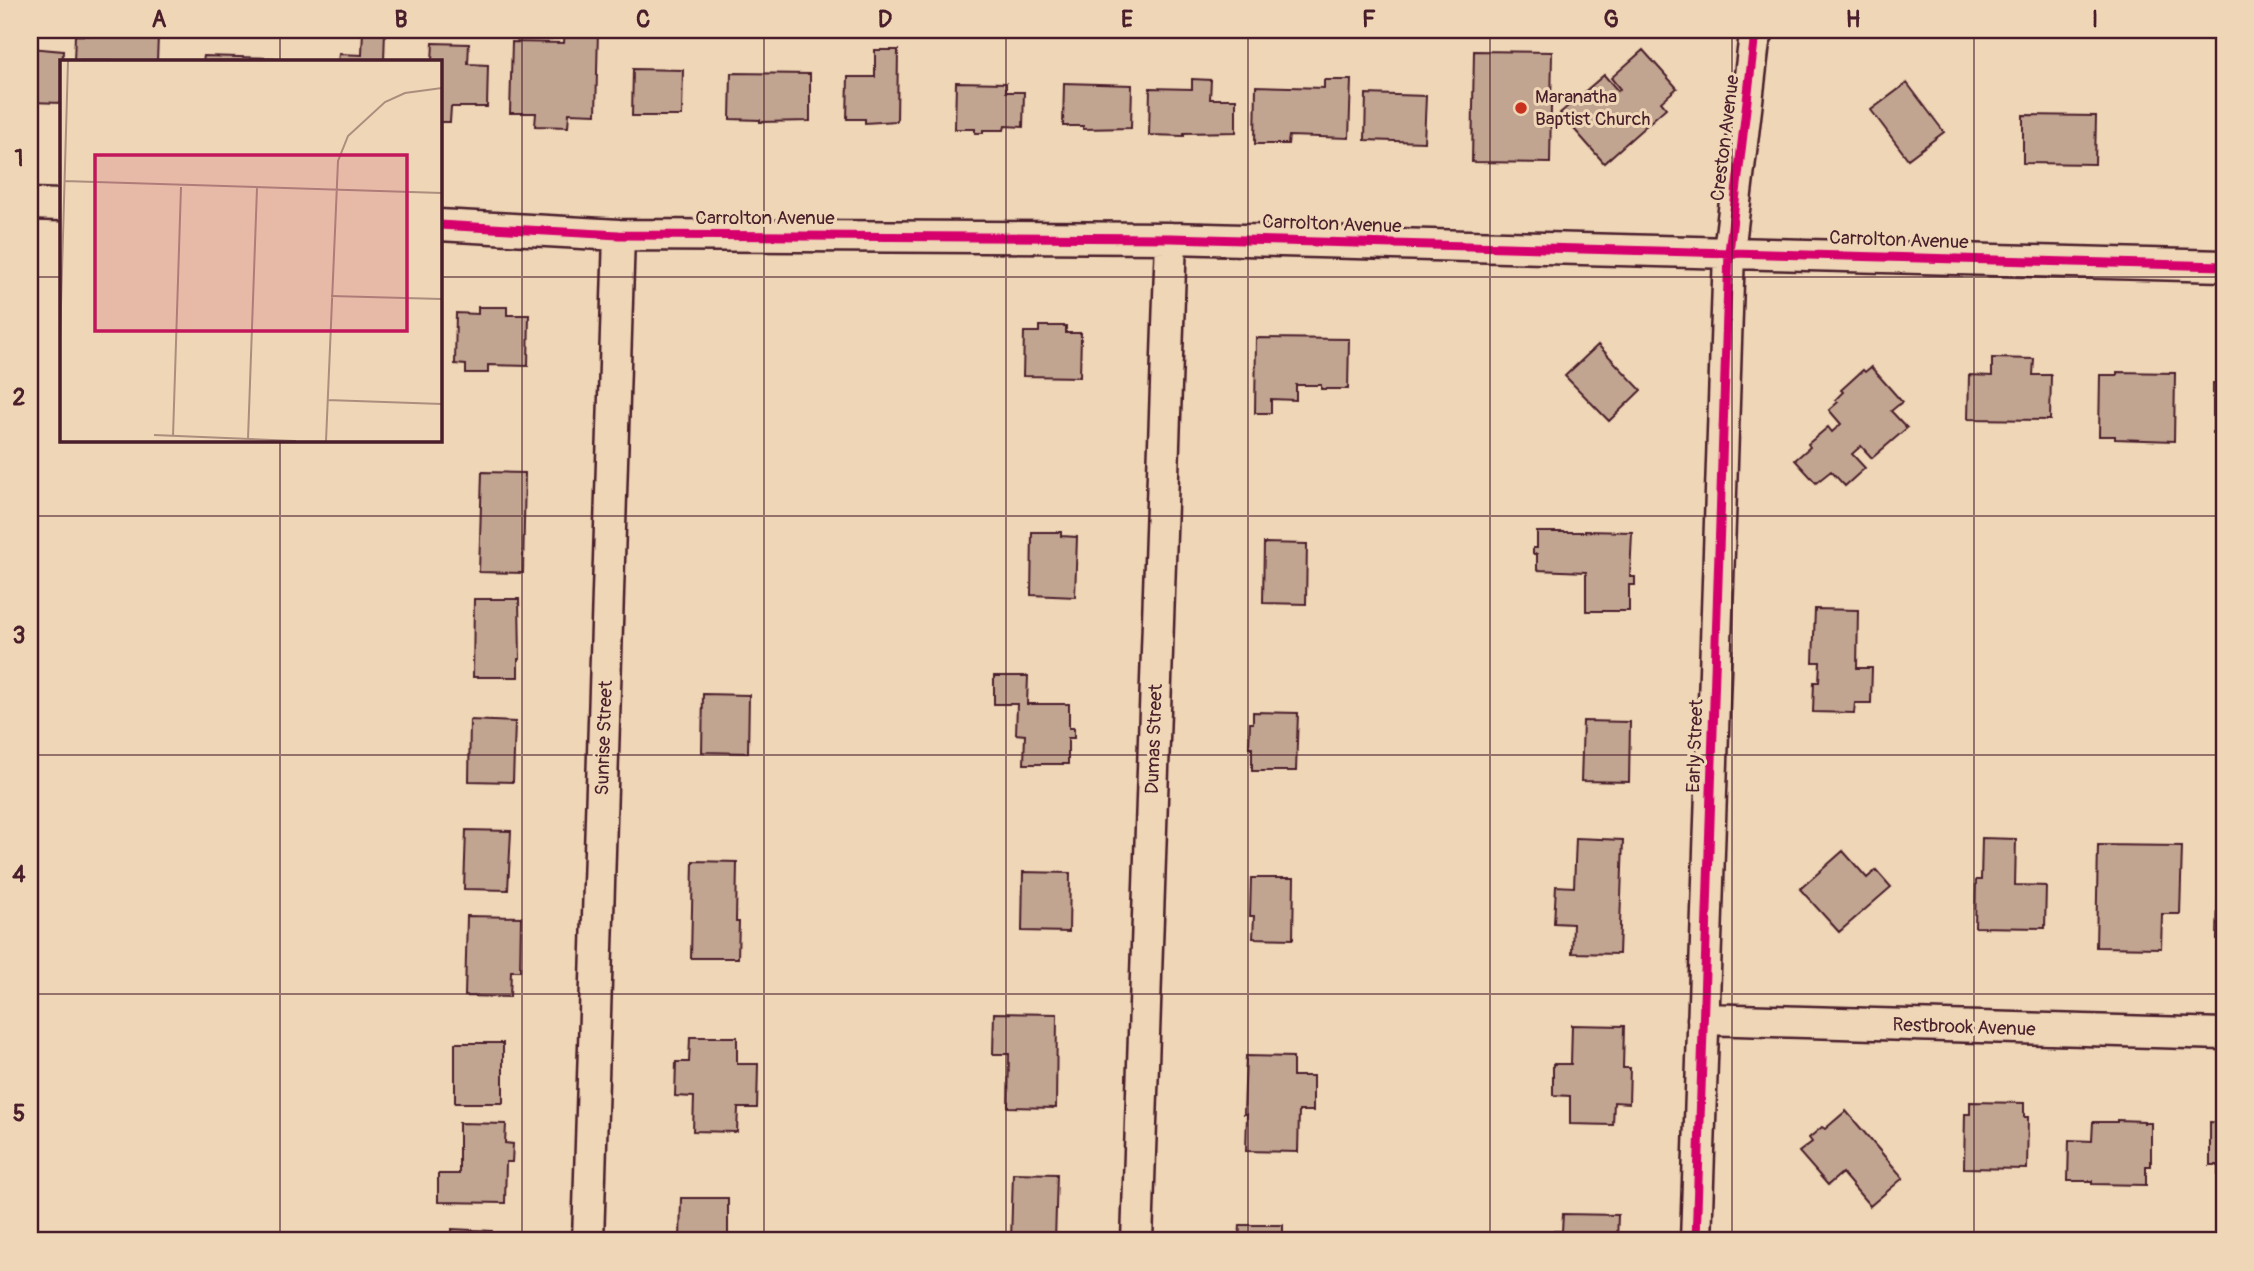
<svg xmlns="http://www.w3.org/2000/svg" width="2254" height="1271" font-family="Pangolin,sans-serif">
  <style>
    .building { fill: #c2a591; stroke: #4a1f2b; stroke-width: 2 }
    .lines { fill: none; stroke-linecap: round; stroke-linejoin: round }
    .street-casing { stroke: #4a1f2b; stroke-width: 35 }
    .street { stroke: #eed6b6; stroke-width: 30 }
    .cycleway-casing { stroke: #eed6b6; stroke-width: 13 }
    .cycleway { stroke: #d6006c; stroke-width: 9 }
    .grid { fill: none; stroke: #4a1f2b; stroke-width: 2; stroke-opacity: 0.55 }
    .poi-dot { fill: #c8321e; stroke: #eed6b6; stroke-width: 2.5 }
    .labels { text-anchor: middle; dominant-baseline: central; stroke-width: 6; stroke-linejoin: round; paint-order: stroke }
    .poi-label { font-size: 19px; fill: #4a1f2b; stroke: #eed6b6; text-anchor: start }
    .street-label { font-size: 19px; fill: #4a1f2b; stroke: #eed6b6 }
    .inset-road { fill: none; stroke: #ac8d7e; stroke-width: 2 }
    .view { fill: #c2185b; fill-opacity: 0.15; stroke: #c2185b; stroke-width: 3.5 }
    .inset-edge { fill: none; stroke: #4a1f2b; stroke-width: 3.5 }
    .neatline { fill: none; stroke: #4a1f2b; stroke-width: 2.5 }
    .grid-label { font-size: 23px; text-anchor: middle; font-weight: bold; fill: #4a1f2b }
  </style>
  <rect width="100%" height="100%" fill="#eed6b6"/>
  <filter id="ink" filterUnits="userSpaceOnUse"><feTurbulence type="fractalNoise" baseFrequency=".0143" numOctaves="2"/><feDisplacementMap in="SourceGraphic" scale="14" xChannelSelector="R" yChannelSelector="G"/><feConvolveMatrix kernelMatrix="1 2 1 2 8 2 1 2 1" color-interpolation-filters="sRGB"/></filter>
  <g filter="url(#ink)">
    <path class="building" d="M363 30H385L384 61H338L339 54 362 55Z
      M565 30H598L596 114 569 113 568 127 535 126 536 113H510L512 42 564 43Z
      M75 35 158 36 157 61H74Z
      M433 43 469 44 468 64 488 65 487 107H451L450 122H439V61H432Z
      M30 48 63 51 61 103 30 102Z
      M875 50H898L897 121 865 123V119H847L848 77H875Z
      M1643 50 1677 88 1661 102 1666 108 1604 163 1560 113 1604 75 1618 91 1620 89 1611 78Z
      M1474 51 1552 52 1550 163 1472 162Z
      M204 56 275 58V61H203Z
      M633 69 683 70 682 116H632Z
      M731 73 810 74V121L760 122V120L730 119Z
      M1192 79 1211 80 1210 99H1236V132L1184 133V136L1149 135 1150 88 1192 89Z
      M1324 80H1351L1349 138 1289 136 1288 144H1255L1256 86 1324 88Z
      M956 82 1006 83V92H1024L1023 127 1005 126 1004 130H983V133H975V129H955Z
      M1064 83 1132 85 1131 128 1083 129V126H1063Z
      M1907 83 1944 132 1908 159 1871 110Z
      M1366 94 1426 96 1424 142 1365 140Z
      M2023 115 2096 116 2095 164 2023 163Z
      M2218 118H2224V164H2218Z
      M478 307H507V315H529L528 366 488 365V373H466V365L455 364 456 313 478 314Z
      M1039 326H1066V333H1081L1080 377 1023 376 1024 332H1039Z
      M1256 338 1349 339 1348 389H1321V385H1296V400L1271 399V413H1255Z
      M1598 345 1641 390 1609 421 1565 376Z
      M1992 358 2034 359 2033 375H2051L2050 420 1968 419 1969 375 1992 376Z
      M1871 367 1902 402 1891 411 1907 428 1872 458 1861 446 1852 454 1865 468 1845 486 1831 471 1816 483 1795 460 1810 447 1808 444 1828 427 1832 432 1841 424 1829 410 1838 402 1835 400 1843 392 1841 390 1863 370 1865 372Z
      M2117 372 2175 373 2174 441 2115 439V436H2099L2100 375H2117Z
      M2213 383H2224V433H2213Z
      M482 472 525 473 523 573 479 572Z
      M1585 531 1632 532 1630 577H1635V585H1629V611H1586V572L1537 570V554H1533V548H1537V532H1585Z
      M1032 532H1061V536L1077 537 1075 597 1031 595Z
      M1264 543 1307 544 1306 604 1263 603Z
      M474 599H519L520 659H518V677H473Z
      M1815 609 1858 610 1857 668H1872L1871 703H1855L1854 713 1813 712 1814 682H1819L1820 662H1813Z
      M994 676H1028L1027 704H1069V728H1074V738H1068V764H1024L1025 735 1016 734 1017 704H994Z
      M703 694 749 695 748 753 702 752Z
      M1253 712 1298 713 1296 771H1252V747H1249L1250 723H1253Z
      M470 720 515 722 513 782 469 781Z
      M1583 721 1630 722 1629 782 1581 781Z
      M466 830 511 831 508 890 464 889Z
      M1576 838 1623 840 1619 954 1572 953 1573 924 1554 923 1556 886 1574 887Z
      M1982 838 2016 839 2015 885 2046 886 2045 928 1975 927 1976 880H1981Z
      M2098 845 2182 846 2180 914H2162L2161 948 2096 947Z
      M1843 851 1867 878 1876 870 1891 887 1839 932 1800 889Z
      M693 861 737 862 736 922H739L738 958H691Z
      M1023 872 1070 873 1069 932 1022 931Z
      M1251 878H1294L1293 939 1253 938 1254 916H1250Z
      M2218 895H2224V939H2217Z
      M467 916 521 917 520 971H511L510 997 465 996Z
      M994 1013 1057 1014 1056 1108 1008 1107 1009 1054H993Z
      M1572 1025 1624 1026 1623 1068H1630L1629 1103 1614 1102 1613 1125 1570 1124V1096L1553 1095V1064H1571Z
      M690 1037H737V1064H758L757 1108H738L737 1132 693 1131 694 1097 675 1096 676 1062H689Z
      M455 1043H503V1103H455Z
      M1246 1056 1293 1057V1076H1313V1111H1299L1298 1152 1246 1151 1247 1114H1244Z
      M1970 1102 2024 1103V1117H2028L2027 1169 1964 1168 1965 1114H1970Z
      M1846 1111 1903 1178 1870 1206 1842 1173 1828 1185 1799 1152 1812 1142 1809 1138 1822 1127 1825 1129Z
      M2117 1120 2144 1121V1123H2151V1166H2146V1185L2092 1184V1181H2068L2069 1140 2092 1141 2093 1122H2117Z
      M2210 1122 2224 1123V1182H2218V1165H2210Z
      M459 1123 506 1124 505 1143 513 1144 512 1162H506L505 1203 438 1202V1174H459Z
      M1013 1173 1057 1174 1055 1241H1011Z
      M681 1198H728V1241H680Z
      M1563 1214 1618 1215 1617 1241H1553L1554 1231H1562Z
      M1240 1225H1283V1241H1239Z
      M452 1229 492 1231V1241H452Z"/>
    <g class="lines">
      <defs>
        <path id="street" d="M30 204 61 205
          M439 225 619 235 1171 238 2224 266
          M1703 1019 2224 1034
          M588 1241 619 235
          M1137 1241 1171 238
          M1696 1241 1729 252 1754 42 1759 30"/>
      </defs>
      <use href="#street" class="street-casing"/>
      <use href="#street" class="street"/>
      <defs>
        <path id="cycleway" d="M439 225 619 235 1171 238 2224 266
          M1696 1241 1729 252 1754 42 1759 30"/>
      </defs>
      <use href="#cycleway" class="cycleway-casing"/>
      <use href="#cycleway" class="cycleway"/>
    </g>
  </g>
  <path class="grid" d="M280 30V61M522 30V1241M764 30V1241M1006 30V1241M1248 30V1241M1490 30V1241M1732 30V1241M1974 30V1241M30 277H61M439 277H2224M280 439V1241M30 516H2224M30 755H2224M30 994H2224"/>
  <circle class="poi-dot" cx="1521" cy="108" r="7"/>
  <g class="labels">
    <g class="poi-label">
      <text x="1535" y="97">Maranatha<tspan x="1535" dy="22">Baptist Church</tspan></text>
    </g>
    <g class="street-label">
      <text transform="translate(1725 138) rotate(-83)">Creston Avenue</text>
      <text x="765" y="218">Carrolton Avenue</text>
      <text transform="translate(1332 224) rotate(2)">Carrolton Avenue</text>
      <text transform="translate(1899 240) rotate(2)">Carrolton Avenue</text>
      <text transform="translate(604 738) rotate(-88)">Sunrise Street</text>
      <text transform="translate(1154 739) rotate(-88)">Dumas Street</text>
      <text transform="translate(1695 746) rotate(-88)">Early Street</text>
      <text transform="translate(1964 1027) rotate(2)">Restbrook Avenue</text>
    </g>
  </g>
  <g transform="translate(60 60)">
    <rect width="382" height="382" fill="#eed6b6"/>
    <path class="inset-road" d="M4 121 382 133M271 236 382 239M0 281 8 1M267 340 382 344M94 375 236 381M113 376 121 127M188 379 197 128M266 381 278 101 288 76 325 42 345 33 382 28"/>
    <path class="view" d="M35 95H347V271H35Z"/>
    <rect width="382" height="382" class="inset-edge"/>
  </g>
  <rect width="2254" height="1271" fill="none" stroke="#eed6b6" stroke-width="77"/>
  <rect x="38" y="38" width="2178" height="1194" class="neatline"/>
  <g class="grid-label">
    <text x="159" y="27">A</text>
    <text x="401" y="27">B</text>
    <text x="643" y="27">C</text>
    <text x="885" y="27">D</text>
    <text x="1127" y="27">E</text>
    <text x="1369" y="27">F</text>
    <text x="1611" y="27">G</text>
    <text x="1853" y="27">H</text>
    <text x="2095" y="27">I</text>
    <text x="19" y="166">1</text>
    <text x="19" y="405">2</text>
    <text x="19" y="643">3</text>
    <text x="19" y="882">4</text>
    <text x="19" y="1121">5</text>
  </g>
</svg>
